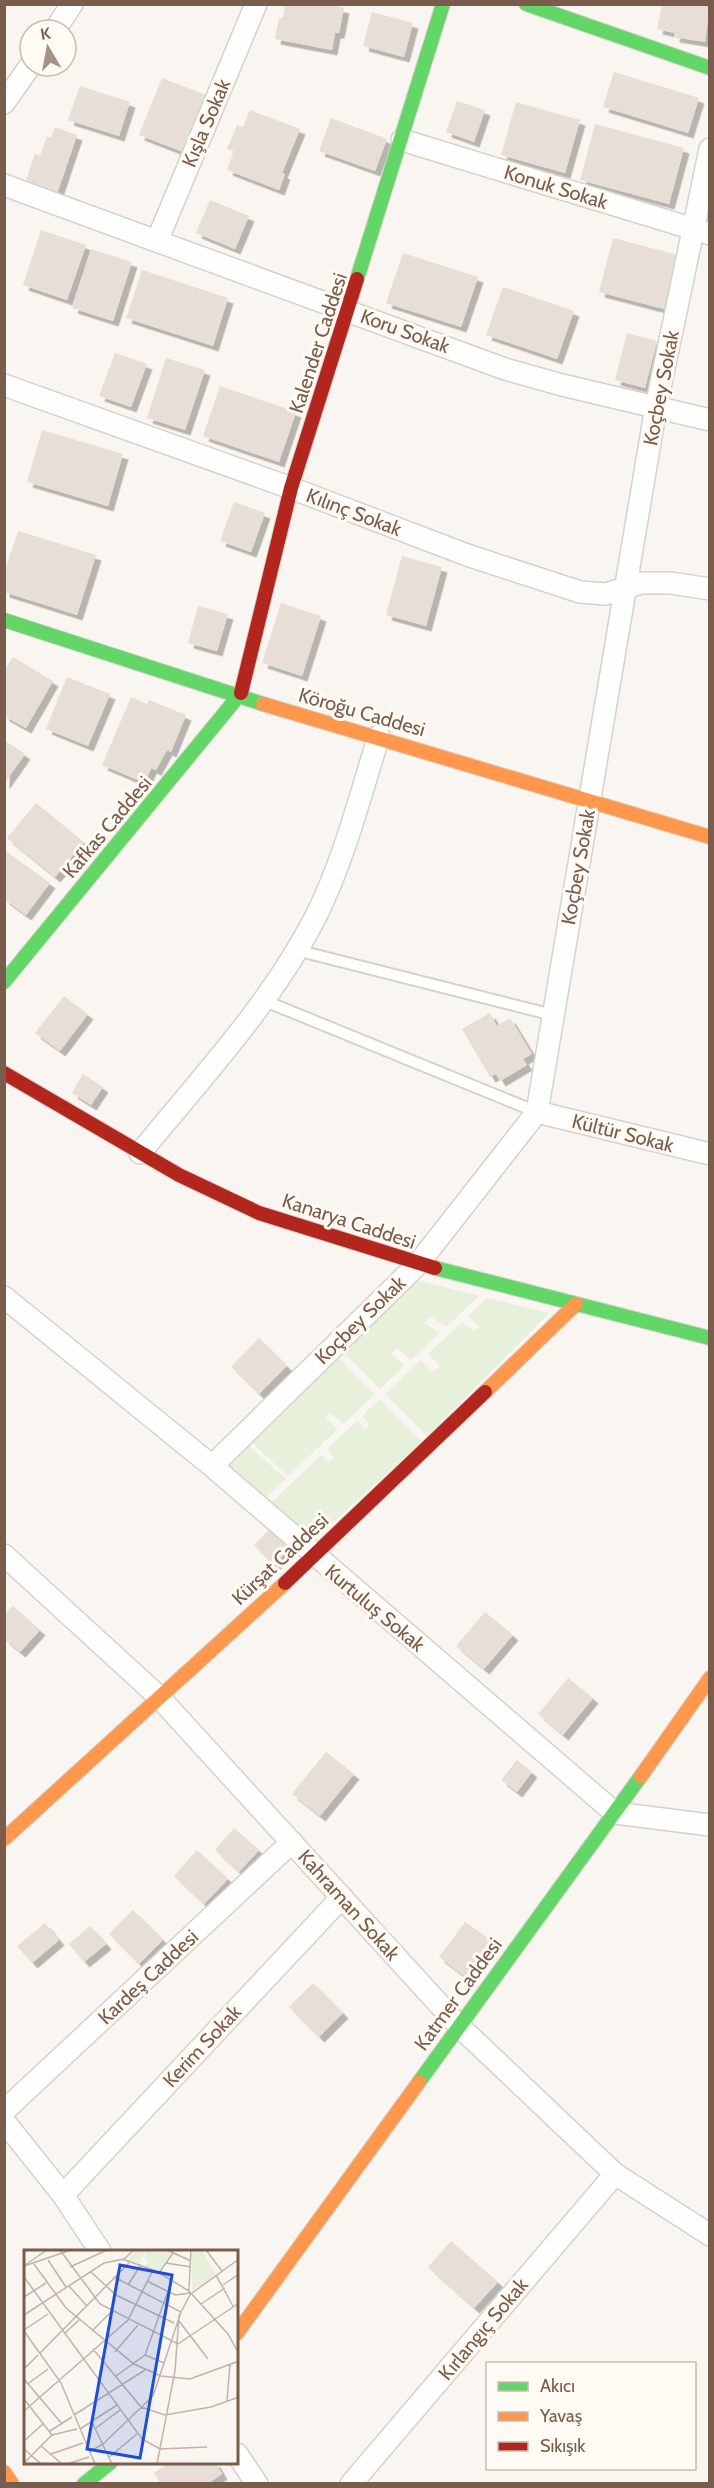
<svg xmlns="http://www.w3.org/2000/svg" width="714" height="2488" font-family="Cabin,sans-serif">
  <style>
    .green { fill: #e7f0db }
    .building { fill: #e6ded7; filter: url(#shadow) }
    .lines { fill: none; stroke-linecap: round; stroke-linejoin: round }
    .lane-casing { stroke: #d7d1cb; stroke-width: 14 }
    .street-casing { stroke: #d7d1cb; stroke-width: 24 }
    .fast-casing { stroke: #d9d2cb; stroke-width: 16 }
    .slow-casing { stroke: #d9d2cb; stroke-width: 16 }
    .jam-casing { stroke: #d9d2cb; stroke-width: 16 }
    .lane { stroke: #fefefd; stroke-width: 10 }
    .street { stroke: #fefefd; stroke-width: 21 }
    .fast { stroke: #63d668; stroke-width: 14 }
    .slow { stroke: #ff974d; stroke-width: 14 }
    .jam { stroke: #b3261e; stroke-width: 14 }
    .labels { text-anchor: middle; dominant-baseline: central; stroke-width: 6; stroke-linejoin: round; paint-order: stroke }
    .street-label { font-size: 20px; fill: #7a5c4d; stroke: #fffaf3 }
    .inset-road { fill: none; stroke: #c2b3aa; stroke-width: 1.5 }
    .view { fill: #1d4ed8; fill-opacity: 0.15; stroke: #1d4ed8; stroke-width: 3 }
    .inset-edge { fill: none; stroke: #7a5c4d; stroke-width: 3 }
  </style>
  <defs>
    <filter id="shadow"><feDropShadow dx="5.5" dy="5.5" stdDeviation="0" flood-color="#0004"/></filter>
  </defs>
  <rect width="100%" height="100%" fill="#f9f5f0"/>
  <path class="green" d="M415 1280 479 1296 446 1327 430 1316 424 1323 439 1333 411 1360 397 1348 391 1354 405 1365 380 1389 342 1351Z
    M487 1298 549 1313 427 1436 385 1394 421 1360 433 1372 440 1366 428 1354 462 1322 475 1331 480 1326 467 1317Z
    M337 1356 375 1394 343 1424 330 1413 326 1418 338 1429 288 1476 250 1441Z
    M380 1399 422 1441 315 1539 271 1503 321 1455 329 1462 334 1458 327 1449 357 1421 366 1429 370 1424 362 1416Z
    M247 1444 286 1479 265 1498 229 1469 228 1462Z"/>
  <path class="building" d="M285 4H326L344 8 339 33H335L332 50 275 39 279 18H283Z
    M662 4H710L705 42 674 37 675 33 657 29Z
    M372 12 413 23 404 57 363 46Z
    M614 72 699 98 688 133 603 107Z
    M162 78 206 95 183 152 139 135Z
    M80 86 130 102 119 136 68 120Z
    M457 101 485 110 474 142 446 132Z
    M516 102 580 120 565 173 501 155Z
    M250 110 300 129 282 173 285 174 279 190 227 170 234 151 227 149 237 125 243 127Z
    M331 118 387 139 375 171 319 151Z
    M595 124 684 148 669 204 580 180Z
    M55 127 77 135 57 194 25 183 35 154 40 156 47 137 51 138Z
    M210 200 249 216 235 249 196 233Z
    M41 230 86 245 67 300 23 285Z
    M613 238 678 255 664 309 599 292Z
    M91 249 132 262 113 321 72 308Z
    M403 253 478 277 461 327 386 303Z
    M142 270 228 298 213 346 126 318Z
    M503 287 574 311 557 359 486 335Z
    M627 333 657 341 645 388 615 380Z
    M115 353 147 364 131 407 99 396Z
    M166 358 205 370 185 430 147 418Z
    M220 386 296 412 279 462 203 436Z
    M42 430 123 454 108 506 27 482Z
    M234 502 265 513 251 552 220 541Z
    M18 531 96 555 77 615 4 592V573Z
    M402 556 442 567 426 626 386 615Z
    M281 603 321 616 302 676 262 663Z
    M198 606 228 614 217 651 188 643Z
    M13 657 53 681 26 728 4 716V671Z
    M67 677 110 694 88 746 46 729Z
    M131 697 147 704 149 700 186 715 171 752 167 750 156 770 151 768 145 783 102 765Z
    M4 740 25 754 4 784Z
    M36 803 84 842 55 877 7 838Z
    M4 850 50 883 26 915 4 899Z
    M64 996 88 1014 60 1051 35 1033Z
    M490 1013 497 1026 510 1018 532 1054 523 1059 527 1065 500 1081 496 1074 490 1077 462 1029Z
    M83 1074 103 1087 91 1105 72 1093Z
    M259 1338 287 1366 259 1394 231 1367Z
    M269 1530 289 1549 274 1565 254 1545Z
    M13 1606 40 1630 20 1652 4 1639V1615Z
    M485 1612 513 1635 484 1669 456 1646Z
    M568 1678 593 1698 563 1735 538 1714Z
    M326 1752 354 1774 320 1816 292 1794Z
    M517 1760 532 1772 517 1792 501 1780Z
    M234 1828 259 1850 239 1872 215 1850Z
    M197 1850 228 1879 204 1904 174 1876Z
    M133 1910 163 1940 139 1964 109 1934Z
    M465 1922 494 1942 467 1978 439 1957Z
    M45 1923 59 1940 32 1963 17 1946Z
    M90 1926 106 1944 84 1962 69 1944Z
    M313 1983 343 2013 319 2037 289 2007Z
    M451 2241 498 2282 474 2308 428 2267Z
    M165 2462H215L222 2474 207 2484H161L154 2473 164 2466Z"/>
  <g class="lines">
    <defs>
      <path id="lane" d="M296 950 553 1015
        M265 1001 537 1112"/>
      <path id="street" d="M55 30 72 4
        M4 103 30 66
        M402 140 710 234
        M4 185 505 369 562 385 710 420
        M157 241 256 4
        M4 385 291 488 467 555 580 592 606 594 641 583H671L710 589
        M537 1112 710 1154
        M140 1153C202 1077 271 1004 316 916 344 860 360 796 379 736
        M4 1297 212 1466 615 1813 710 1825
        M212 1466 418 1264 537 1112 656 407 710 149
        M4 1555 158 1696 459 2026 615 2174 710 2235
        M4 2111 292 1842
        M4 2121 63 2195 100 2251
        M63 2195 342 1897
        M237 2454 257 2484
        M351 2484 615 2174"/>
      <path id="fast" d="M526 4 710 68
        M357 279 443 4
        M4 620 263 704
        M4 982 241 693
        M435 1268 710 1338
        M419 2082 641 1776
        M84 2484 111 2462"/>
      <path id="slow" d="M263 704 710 837
        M485 1392 576 1304
        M641 1776 710 1678
        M4 1839 285 1583
        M237 2333 419 2082
        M4 2472 12 2484"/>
      <path id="jam" d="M241 693 291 488 357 279
        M4 1073 179 1175 259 1213 435 1268
        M285 1583 485 1392"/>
    </defs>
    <use href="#lane" class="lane-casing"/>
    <use href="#street" class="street-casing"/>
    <use href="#fast" class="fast-casing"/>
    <use href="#slow" class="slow-casing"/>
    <use href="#jam" class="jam-casing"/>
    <use href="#lane" class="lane"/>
    <use href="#street" class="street"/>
    <use href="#fast" class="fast"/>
    <use href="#slow" class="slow"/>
    <use href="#jam" class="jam"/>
  </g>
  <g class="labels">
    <g class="street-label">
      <text transform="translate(206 123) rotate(-67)">Kışla Sokak</text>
      <text transform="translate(556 187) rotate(17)">Konuk Sokak</text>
      <text transform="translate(405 331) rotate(20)">Koru Sokak</text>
      <text transform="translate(318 343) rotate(-72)">Kalender Caddesi</text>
      <text transform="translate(661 388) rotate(-79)">Koçbey Sokak</text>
      <text transform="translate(354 512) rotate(21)">Kılınç Sokak</text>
      <text transform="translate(362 712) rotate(16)">Köroğu Caddesi</text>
      <text transform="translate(107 827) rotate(-50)">Kafkas Caddesi</text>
      <text transform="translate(578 867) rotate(-80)">Koçbey Sokak</text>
      <text transform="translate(623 1133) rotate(14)">Kültür Sokak</text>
      <text transform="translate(349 1221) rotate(18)">Kanarya Caddesi</text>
      <text transform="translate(360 1320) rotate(-44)">Koçbey Sokak</text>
      <text transform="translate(280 1559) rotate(-43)">Kürşat Caddesi</text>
      <text transform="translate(375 1608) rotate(40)">Kurtuluş Sokak</text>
      <text transform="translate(349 1905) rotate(48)">Kahraman Sokak</text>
      <text transform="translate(148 1977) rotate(-43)">Kardeş Caddesi</text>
      <text transform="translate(458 1994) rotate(-54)">Katmer Caddesi</text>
      <text transform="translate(202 2046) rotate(-47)">Kerim Sokak</text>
      <text transform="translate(483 2329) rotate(-50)">Kırlangıç Sokak</text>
    </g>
  </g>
  <g transform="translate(24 2250)">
    <rect width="214" height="214" fill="#f9f5f0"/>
    <path d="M112 0H140L147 3 135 21 121 16 125 10 121 9 122 1 114 14 103 11ZM168 0H178L192 24 168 41Z" fill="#e7f0db"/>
    <path class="inset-road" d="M36 0 76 54 154 94 215 53M143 0 167 11M182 0 198 21M98 9 132 21 165 41 204 84 215 104M24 10 42 37M142 13 167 17M10 14 42 58 110 114 137 126 166 129 215 111M1 15 23 0M0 16 47 0M46 17 83 0M67 22 92 45 150 73M135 23 149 3M192 25 209 56M0 27 118 189 136 199 183 197M123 31 151 45 166 43M104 35 116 16M199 35 215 24M45 36 62 55M165 40 167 0M168 43 215 9M0 47 22 33M177 54 201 38M0 65 80 13 100 9 110 0M155 71 184 109M0 80 24 64M0 81 37 133 71 214M68 81 88 61M40 84 55 70M69 99 117 157 141 165 187 157 215 147M91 102 114 75M16 103 105 13M121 105 140 113M0 119 14 105M92 126 121 105 148 30M0 129 38 174M5 133 24 119M0 149 28 185M203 151 206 114M0 161 104 70 129 20M50 165 121 120M68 172 88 214M72 178 96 160M56 179 93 155M26 181 48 167M0 191 20 173M17 196 38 214M0 199 17 214M65 202 79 194 129 146 157 62 90 27M27 204 59 193M85 207 113 184M0 213 28 185 53 179M43 214 65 207M133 214 151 121 155 66 167 43"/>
    <path class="view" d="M96 15 148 25 116 208 63 199Z"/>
    <rect width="214" height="214" class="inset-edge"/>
  </g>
  <rect width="714" height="2488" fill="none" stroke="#7a5c4d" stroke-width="12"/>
  <rect x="486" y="2362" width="210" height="108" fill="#fffaf3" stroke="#cabbb1" stroke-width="1.5"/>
  <rect x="498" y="2382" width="30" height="9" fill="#63d668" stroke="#cabbb1" stroke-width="1.5"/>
  <text x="540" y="2392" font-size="18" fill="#7a5c4d">Akıcı</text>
  <rect x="498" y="2412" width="30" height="9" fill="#ff974d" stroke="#cabbb1" stroke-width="1.5"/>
  <text x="540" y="2422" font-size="18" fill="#7a5c4d">Yavaş</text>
  <rect x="498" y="2442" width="30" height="9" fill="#b3261e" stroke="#cabbb1" stroke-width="1.5"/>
  <text x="540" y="2452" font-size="18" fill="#7a5c4d">Sıkışık</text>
  <g transform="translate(48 48) rotate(350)"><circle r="28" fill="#fffaf3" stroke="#cabbb1" stroke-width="1.5"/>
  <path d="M0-4.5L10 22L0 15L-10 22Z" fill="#a69286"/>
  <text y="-9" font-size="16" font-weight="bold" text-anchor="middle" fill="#7a5c4d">K</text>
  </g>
</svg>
